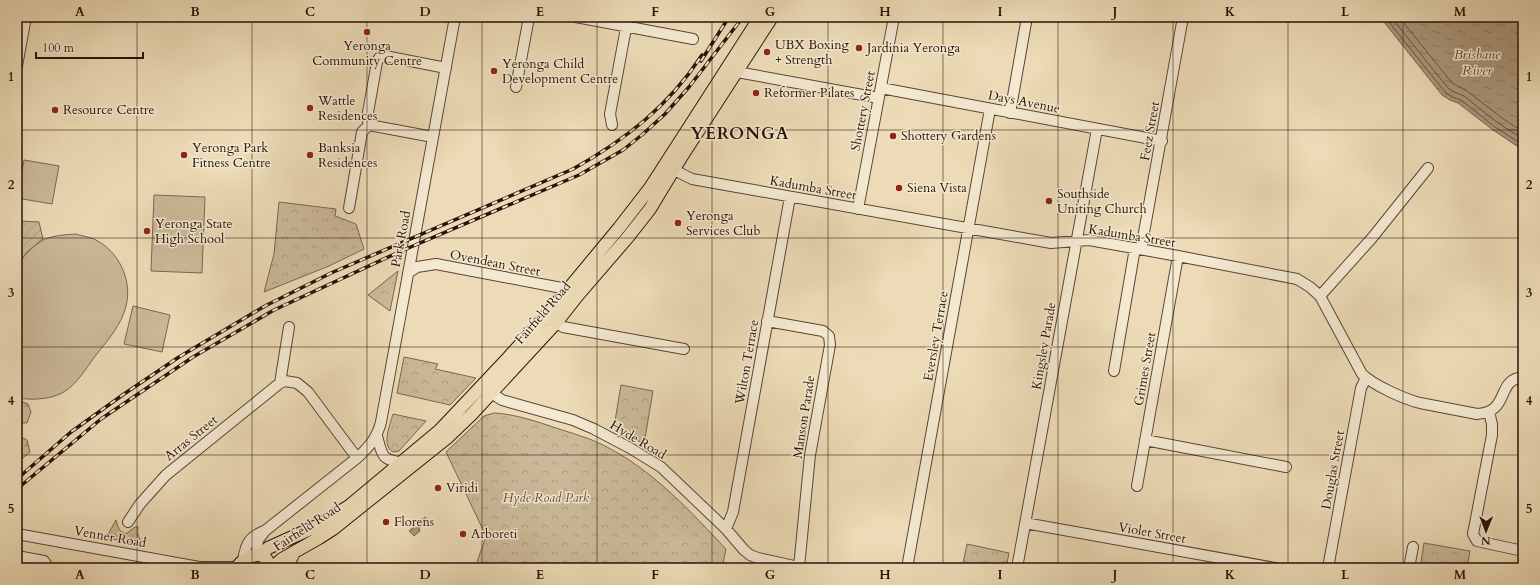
<svg xmlns="http://www.w3.org/2000/svg" width="1540" height="585" font-family="Cardo,serif">
  <style>
    .grass { fill: #cbb999; stroke: #7a6651 }
    .forest { fill: url(#forest-firs); stroke: #7a6651 }
    .park { fill: url(#park-crowns); stroke: #7a6651 }
    .garden { fill: url(#garden-furrows); stroke: #7a6651 }
    .water { fill: url(#water-ripples); stroke: #76624d }
    .lines { fill: none; stroke-linecap: round; stroke-linejoin: round }
    .shore { stroke: #6a5442; stroke-width: 1 }
    .minor-casing { stroke: #5a4434; stroke-width: 12 }
    .major-casing { stroke: #291209; stroke-width: 14 }
    .minor { stroke: #f3e8d0; stroke-width: 10 }
    .major { stroke: #ecdbb6; stroke-width: 12 }
    .rail-casing { stroke: #291209; stroke-width: 3.5 }
    .rail { stroke: #f3e8d0; stroke-width: 2; stroke-dasharray: 6; stroke-linecap: butt }
    .grid { fill: none; stroke: #291209; stroke-width: 1; stroke-opacity: 0.55 }
    .poi-dot { fill: #8f2418; stroke: #f3e8d0; stroke-width: 1.5 }
    .labels { text-anchor: middle; dominant-baseline: central; stroke-width: 3; stroke-linejoin: round; paint-order: stroke }
    .poi-label { font-size: 13px; fill: #291209; stroke: #f3e8d0; text-anchor: start }
    .street-label { font-size: 13px; fill: #291209; stroke: #f3e8d0 }
    .park-label { font-size: 13px; font-style: italic; fill: #624c3b; stroke: #f3e8d0 }
    .water-label { font-size: 14px; font-style: italic; fill: #5d4737; stroke: #f3e8d0 }
    .district-label { font-size: 17px; font-weight: bold; letter-spacing: 1px; fill: #291209; stroke: #f3e8d0 }
    .neatline { fill: none; stroke: #291209; stroke-width: 1.5 }
    .grid-label { font-size: 13px; text-anchor: middle; font-weight: bold; fill: #291209 }
  </style>
  <defs>
    <pattern id="forest-firs" width="22" height="20" patternUnits="userSpaceOnUse"><rect width="22" height="20" fill="#cbb999"/><path d="M5 1l3.5 6h-7zM16 11l3.5 6h-7z" fill="#ae9e82"/></pattern>
    <pattern id="park-crowns" width="20" height="18" patternUnits="userSpaceOnUse"><rect width="20" height="18" fill="#cbb999"/><path d="M2 6a3 3 0 1 1 6 0M12 15a3 3 0 1 1 6 0" fill="none" stroke="#ae9e82"/></pattern>
    <pattern id="garden-furrows" width="10" height="10" patternUnits="userSpaceOnUse"><rect width="10" height="10" fill="#cbb999"/><path d="M-1 1l2-2M0 10L10 0M9 11l2-2" fill="none" stroke="#ae9e82"/></pattern>
    <pattern id="water-ripples" width="26" height="14" patternUnits="userSpaceOnUse"><rect width="26" height="14" fill="#aa977b"/><path d="M2 4q2-2 4 0t4 0M15 11q2-2 4 0t4 0" fill="none" stroke="#8a7a63"/></pattern>
  </defs>
  <rect width="100%" height="100%" fill="#ecdbb6"/>
  <filter id="stains"><feTurbulence type="fractalNoise" baseFrequency=".005" numOctaves="4"/><feColorMatrix values="0 0 0 0 .2 0 0 0 0 .09 0 0 0 0 .02 0 0 0 .5 -.17"/></filter>
  <radialGradient id="worn" r=".72"><stop offset=".6" stop-color="#630" stop-opacity="0"/><stop offset="1" stop-color="#630" stop-opacity=".3"/></radialGradient>
  <path class="grass" d="M24 160 59 166 52 204 17 198Z
    M154 195 205 197 202 273 151 271Z
    M76 234C82 236 89 237 94 239 118 250 133 280 126 306 122 324 108 340 96 355 86 368 77 385 62 393 48 400 32 400 17 398V265C38 239 44 236 76 234Z
    M133 306 170 315 162 352 124 344Z"/>
  <path class="forest" d="M17 400 28 404 31 412 27 423H17Z
    M21 437 27 440 30 452 17 463V447Z"/>
  <path class="park" d="M279 202 336 209 335 216 356 224 364 249 329 266 264 292 274 254Z
    M398 271 390 311 368 295Z
    M404 357 438 364 435 369 476 378 450 405 397 393Z
    M621 385 653 391 644 444 614 427Z
    M494 413C516 414 538 422 559 429 575 434 592 439 607 447 655 472 690 511 726 549L722 568H475L486 536 446 452 484 416Z
    M393 414 426 421 399 451 393 452C381 445 390 425 393 414Z
    M116 520C118 528 119 531 126 534L135 527H138C137 533 138 537 142 542L138 543 106 538Z
    M1424 543 1470 551 1467 568H1420Z
    M967 544 1009 553 1006 568H962Z"/>
  <path class="garden" d="M20 221 39 222 43 239 27 252 17 265V222Z"/>
  <path class="water" d="M1380 17H1523V150L1493 130 1458 103 1450 100 1442 95Z
    M425 517 428 521 419 528 420 531 414 536 409 531Z"/>
  <g class="lines">
    <path class="shore" d="M1385 17 1445 92 1452 97 1461 100 1495 127 1523 145
      M1391 17 1448 88 1454 92 1464 96 1498 123 1523 139
      M1399 17 1452 83 1467 91 1502 118 1523 132"/>
    <defs>
      <path id="minor" d="M576 17 693 39
        M17 66 26 17
        M737 72 879 98
        M516 87 529 17
        M881 88 1162 141
        M1010 113 1027 17
        M369 125 367 118 377 62 379 58 385 56 446 68
        M369 125 433 137
        M612 125 610 114 628 17
        M668 166 680 173 692 179 1051 243 1089 240 1178 256 1297 279 1310 287 1320 296 1362 374C1373 385 1404 399 1420 403L1477 414C1511 412 1495 380 1523 377
        M349 208 362 132 369 125
        M858 209 894 17
        M1141 249 1183 17
        M408 273 417 267 436 264 567 289 573 293
        M1320 296 1372 238 1428 168
        M550 319 563 327 684 349
        M767 321 823 331 829 336 830 345 810 455 799 567
        M1114 371 1135 248
        M280 383 289 327
        M485 389 502 400 573 420 594 429 630 448 661 467 726 529 744 550 750 555 758 558 803 568
        M1489 412 1492 424V435L1473 534 1477 541 1523 551
        M377 436C382 454 381 461 403 462
        M1145 440 1286 467
        M1137 486 1178 256
        M128 522 140 504 166 475 280 383 285 381 297 383 308 392 357 458
        M1025 523 1275 568
        M726 529 733 512 790 197
        M17 534 199 567H237
        M256 555 258 540 265 531
        M17 556 44 561 46 564 47 568
        M243 560C246 543 249 537 266 530L357 458C369 447 377 438 381 422L455 17
        M907 568 990 109
        M1017 568 1097 129
        M1328 568 1361 388 1366 378
        M1409 568 1413 547"/>
      <path id="major" d="M260 555 268 548 317 526 349 506 440 430 507 359 546 316 619 228 650 188 760 17
        M236 568C245 556 266 546 270 568
        M272 568 282 559 319 538 333 529 448 437 471 415 556 323 578 295 628 237 650 209 682 156 772 17
        M287 568 294 552"/>
    </defs>
    <use href="#minor" class="minor-casing"/>
    <use href="#major" class="major-casing"/>
    <use href="#minor" class="minor"/>
    <use href="#major" class="major"/>
    <defs>
      <path id="rail" d="M701 61 729 17
        M17 479 71 432 124 394 179 357 265 306 331 273 573 169C625 140 669 106 702 55
        M17 489 101 419 193 357 274 310 399 252 579 175 623 150 643 134 665 114 689 87 743 17"/>
    </defs>
    <use href="#rail" class="rail-casing"/>
    <use href="#rail" class="rail"/>
  </g>
  <path class="grid" d="M137 17V568M252 17V568M367 17V568M482 17V568M597 17V568M712 17V568M828 17V568M943 17V568M1058 17V568M1173 17V568M1288 17V568M1403 17V568M17 130H1523M17 238H1523M17 347H1523M17 455H1523"/>
  <g class="poi-dot">
    <circle cx="367" cy="32" r="4"/>
    <circle cx="859" cy="48" r="4"/>
    <circle cx="767" cy="52" r="4"/>
    <circle cx="494" cy="71" r="4"/>
    <circle cx="756" cy="93" r="4"/>
    <circle cx="310" cy="108" r="4"/>
    <circle cx="55" cy="110" r="4"/>
    <circle cx="893" cy="136" r="4"/>
    <circle cx="184" cy="155" r="4"/>
    <circle cx="310" cy="155" r="4"/>
    <circle cx="899" cy="188" r="4"/>
    <circle cx="1049" cy="201" r="4"/>
    <circle cx="678" cy="223" r="4"/>
    <circle cx="147" cy="231" r="4"/>
    <circle cx="438" cy="488" r="4"/>
    <circle cx="386" cy="522" r="4"/>
    <circle cx="463" cy="534" r="4"/>
  </g>
  <g class="labels">
    <g class="poi-label">
      <text x="775" y="45">UBX Boxing<tspan x="775" dy="15">+ Strength</tspan></text>
      <text x="367" y="46" text-anchor="middle">Yeronga<tspan x="367" dy="15">Community Centre</tspan></text>
      <text x="867" y="48">Jardinia Yeronga</text>
      <text x="502" y="64">Yeronga Child<tspan x="502" dy="15">Development Centre</tspan></text>
      <text x="764" y="93">Reformer Pilates</text>
      <text x="318" y="101">Wattle<tspan x="318" dy="15">Residences</tspan></text>
      <text x="63" y="110">Resource Centre</text>
      <text x="901" y="136">Shottery Gardens</text>
      <text x="192" y="148">Yeronga Park<tspan x="192" dy="15">Fitness Centre</tspan></text>
      <text x="318" y="148">Banksia<tspan x="318" dy="15">Residences</tspan></text>
      <text x="907" y="188">Siena Vista</text>
      <text x="1057" y="194">Southside<tspan x="1057" dy="15">Uniting Church</tspan></text>
      <text x="686" y="216">Yeronga<tspan x="686" dy="15">Services Club</tspan></text>
      <text x="155" y="224">Yeronga State<tspan x="155" dy="15">High School</tspan></text>
      <text x="446" y="488">Viridi</text>
      <text x="394" y="522">Florens</text>
      <text x="471" y="534">Arboreti</text>
    </g>
    <g class="street-label">
      <text transform="translate(1024 102) rotate(11)">Days Avenue</text>
      <text transform="translate(863 111) rotate(-79)">Shottery Street</text>
      <text transform="translate(1150 131) rotate(-80)">Feez Street</text>
      <text transform="translate(813 188) rotate(10)">Kadumba Street</text>
      <text transform="translate(1132 236) rotate(9)">Kadumba Street</text>
      <text transform="translate(401 239) rotate(-79)">Park Road</text>
      <text transform="translate(495 263) rotate(11)">Ovendean Street</text>
      <text transform="translate(543 313) rotate(-49)">Fairfield Road</text>
      <text transform="translate(936 336) rotate(-80)">Eversley Terrace</text>
      <text transform="translate(1044 346) rotate(-80)">Kingsley Parade</text>
      <text transform="translate(747 362) rotate(-80)">Wilton Terrace</text>
      <text transform="translate(1145 369) rotate(-80)">Grimes Street</text>
      <text transform="translate(804 417) rotate(-81)">Manson Parade</text>
      <text transform="translate(191 438) rotate(-39)">Arras Street</text>
      <text transform="translate(638 440) rotate(31)">Hyde Road</text>
      <text transform="translate(1333 470) rotate(-80)">Douglas Street</text>
      <text transform="translate(307 527) rotate(-33)">Fairfield Road</text>
      <text transform="translate(1152 533) rotate(10)">Violet Street</text>
      <text transform="translate(110 537) rotate(10)">Venner Road</text>
    </g>
    <g class="park-label">
      <text x="546" y="498">Hyde Road Park</text>
    </g>
    <g class="water-label">
      <text x="1477" y="54">Brisbane<tspan x="1477" dy="16">River</tspan></text>
    </g>
    <g class="district-label">
      <text x="740" y="133">YERONGA</text>
    </g>
  </g>
  <rect width="1540" height="585" fill="none" stroke="#ecdbb6" stroke-width="44"/>
  <g transform="translate(1486 531) rotate(181)" stroke="#f3e8d0" stroke-width="3" paint-order="stroke">
  <path d="M0-3L7 15L0 10L-7 15Z" fill="#291209"/>
  <text y="-6" font-size="11" font-weight="bold" text-anchor="middle" fill="#291209">N</text>
  </g>
  <path d="M36 52v6h107v-6" fill="none" stroke="#291209" stroke-width="2"/>
  <text x="42" y="52" font-size="12" fill="#291209" stroke="#f3e8d0" stroke-width="3" paint-order="stroke">100 m</text>
  <rect x="22" y="22" width="1496" height="541" class="neatline"/>
  <g class="grid-label">
    <text x="80" y="16">A</text>
    <text x="195" y="16">B</text>
    <text x="310" y="16">C</text>
    <text x="425" y="16">D</text>
    <text x="540" y="16">E</text>
    <text x="655" y="16">F</text>
    <text x="770" y="16">G</text>
    <text x="885" y="16">H</text>
    <text x="1000" y="16">I</text>
    <text x="1115" y="16">J</text>
    <text x="1230" y="16">K</text>
    <text x="1345" y="16">L</text>
    <text x="1460" y="16">M</text>
    <text x="11" y="81">1</text>
    <text x="1529" y="81">1</text>
    <text x="11" y="189">2</text>
    <text x="1529" y="189">2</text>
    <text x="11" y="297">3</text>
    <text x="1529" y="297">3</text>
    <text x="11" y="405">4</text>
    <text x="1529" y="405">4</text>
    <text x="11" y="513">5</text>
    <text x="1529" y="513">5</text>
    <text x="80" y="579">A</text>
    <text x="195" y="579">B</text>
    <text x="310" y="579">C</text>
    <text x="425" y="579">D</text>
    <text x="540" y="579">E</text>
    <text x="655" y="579">F</text>
    <text x="770" y="579">G</text>
    <text x="885" y="579">H</text>
    <text x="1000" y="579">I</text>
    <text x="1115" y="579">J</text>
    <text x="1230" y="579">K</text>
    <text x="1345" y="579">L</text>
    <text x="1460" y="579">M</text>
  </g>
  <rect width="100%" height="100%" filter="url(#stains)"/>
  <rect width="100%" height="100%" fill="url(#worn)"/>
</svg>
